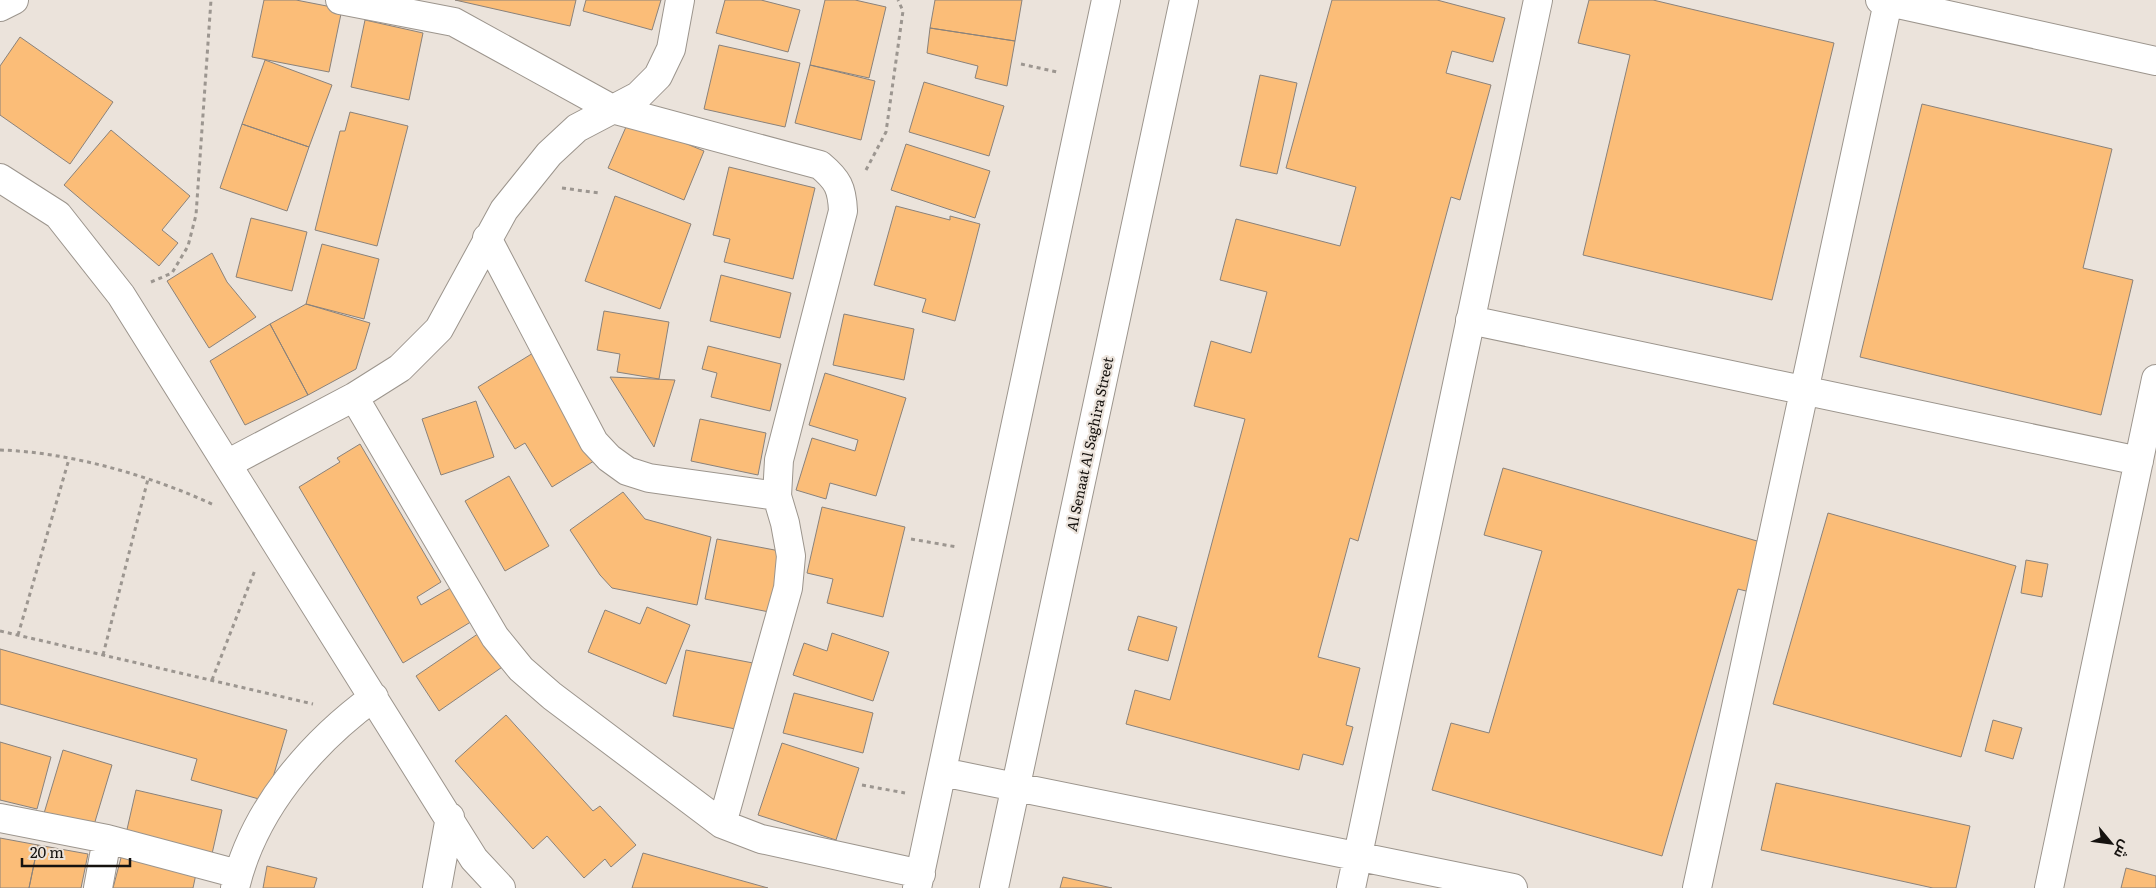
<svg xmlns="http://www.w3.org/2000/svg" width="2156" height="888" font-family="Literata,Cairo,serif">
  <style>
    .building { fill: #fbbd78; stroke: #8a827b }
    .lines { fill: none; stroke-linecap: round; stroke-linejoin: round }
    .minor-casing { stroke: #9c958d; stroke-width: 30 }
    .path { stroke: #9c9690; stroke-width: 3; stroke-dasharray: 4 4; stroke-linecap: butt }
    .minor { stroke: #fff; stroke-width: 28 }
    .labels { text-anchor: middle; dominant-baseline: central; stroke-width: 4.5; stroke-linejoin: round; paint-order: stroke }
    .street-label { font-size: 14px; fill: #15120f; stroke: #ebe3db }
  </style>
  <rect width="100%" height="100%" fill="#ebe3db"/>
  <path class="building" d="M264 0H296L342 9 329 72 252 57Z
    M455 0H576L570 26Z
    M586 0H661L652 30 583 11Z
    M725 0H761L800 10 788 52 716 33Z
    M825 0H855L886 7 869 78 810 65Z
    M935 0H1022L1015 41 930 28Z
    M1332 0H1437L1505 18 1493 62 1452 51 1446 73 1491 85 1460 200 1451 197 1358 541 1350 538 1318 657 1360 668 1346 725 1353 727 1343 765 1303 754 1299 770 1126 724 1135 690 1170 700 1245 419 1194 406 1211 341 1251 353 1267 292 1220 280 1236 219 1340 246 1356 187 1286 168Z
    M1589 0H1653L1834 43 1772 300 1583 255 1630 55 1578 43Z
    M365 20 423 33 409 100 351 87Z
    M930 28 1015 41 1007 86 975 78 978 66 927 53Z
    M20 37 113 102 70 164 0 115V66Z
    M719 45 800 63 785 127 704 109Z
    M265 60 332 85 309 147 242 124Z
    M810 65 875 81 861 140 795 123Z
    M1260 75 1297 83 1277 174 1240 166Z
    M924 82 1004 106 989 156 909 132Z
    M1922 104 2112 149 2083 268 2133 280 2101 415 1860 357Z
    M350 112 408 126 377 246 315 230 340 131H345Z
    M629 120 704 151 684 200 608 168Z
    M242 124 309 147 287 211 220 188Z
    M111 130 190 196 162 230 178 243 159 266 64 185Z
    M906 144 990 171 975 218 891 190Z
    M729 167 815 188 793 279 724 262 730 239 713 235Z
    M615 196 691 224 660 309 585 281Z
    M896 206 950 220V216L980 224 955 321 922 312 926 299 874 285Z
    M251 218 307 232 292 291 236 277Z
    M322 244 379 259 364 319 306 304Z
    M212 253 227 282 256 317 209 348 167 281Z
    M721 275 791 293 780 338 710 321Z
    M306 304 370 323 356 369 308 395 270 324Z
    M604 311 669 322 659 379 617 372 620 354 597 350Z
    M844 314 914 329 904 380 833 365Z
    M270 324 308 395 245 425 210 361Z
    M708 346 781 364 770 411 711 397 717 373 702 369Z
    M538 350 602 456 552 487 525 443 515 449 478 387Z
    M825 373 906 398 876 496 830 483 826 499 796 490 812 438 855 451 858 440 809 425Z
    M610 377 675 380 654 447Z
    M476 401 494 457 441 475 422 419Z
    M700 419 766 433 758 475 691 461Z
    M360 444 441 582 417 597 421 605 454 586 474 620 403 663 299 487 340 462 337 458Z
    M1503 468 1764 543 1750 592 1738 589 1662 856 1432 790 1451 723 1489 733 1542 551 1484 535Z
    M509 476 549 546 505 571 465 501Z
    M623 492 645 519 711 537 697 605 612 588 600 575 570 530Z
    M822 507 905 527 883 617 827 603 833 579 807 573Z
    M1828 513 2016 566 1961 757 1773 704Z
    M717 539 785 552 774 613 705 599Z
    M2026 560 2048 564 2042 597 2021 593Z
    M647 607 690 625 666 684 588 652 605 610 640 624Z
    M1138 616 1177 627 1168 661 1128 650Z
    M485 629 508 663 439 711 416 676Z
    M832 633 889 652 873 701 793 675 804 643 827 651Z
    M0 649 287 730 266 801 191 780 197 759 0 704Z
    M686 650 753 663 740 730 673 716Z
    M794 693 873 713 863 753 783 733Z
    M506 715 593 811 600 806 636 845 611 867 605 859 584 878 547 836 533 849 455 761Z
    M1993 720 2022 728 2013 759 1985 751Z
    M0 742 51 757 37 809 0 800Z
    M782 743 859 768 836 840 758 815Z
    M63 750 112 765 91 835 42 820Z
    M1776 783 1970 826 1956 888H1933L1761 850Z
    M136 790 222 810 209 867 123 847Z
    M0 838 38 845 29 888H0Z
    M38 845 88 854 81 888H29Z
    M643 853 768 888H632Z
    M122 854 196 874 193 888H113Z
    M267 866 317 878 314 888H263Z
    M2126 868 2156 876V888H2121Z
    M1063 877 1112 888H1060Z"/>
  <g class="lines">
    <defs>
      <path id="minor" d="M340 0 454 22 612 109 820 165C838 180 842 188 843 211L779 460 777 496 785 523 791 556 788 588 722 824
        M1880 0 2156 61
        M0 7 14 0
        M0 178 58 215 121 295 474 859 501 888
        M487 238 594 442 609 458 627 471 649 478 777 496
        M1470 320 2139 461
        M354 397 495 637 521 669 552 696 722 824 761 839 921 874
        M227 464 354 397 400 368 439 329 504 210 549 154 577 128 638 96 658 76 671 49 680 0
        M942 772 1513 888
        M0 818 107 839 238 874
        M98 888 107 839
        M235 888C253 810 311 743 374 697
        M437 888 450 817
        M917 888 1106 0
        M994 888 1184 0
        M1351 888 1538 0
        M1697 888 1888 2
        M2049 888 2156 379"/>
    </defs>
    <use href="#minor" class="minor-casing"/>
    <path class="path" d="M1021 64 1057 72
      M866 170 886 132 903 11 898 0
      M562 188 599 193
      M151 282 172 273 188 246 196 215 211 0
      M0 450C69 452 152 476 214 505
      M911 539 957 547
      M0 631 313 704
      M18 635 69 459
      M103 655 148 479
      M212 680 255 570
      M862 785 905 793"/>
    <use href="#minor" class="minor"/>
  </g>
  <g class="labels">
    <g class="street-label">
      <text transform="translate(1089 444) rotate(-78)">Al Senaat Al Saghira Street</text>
    </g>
  </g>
  <g transform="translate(2111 843) rotate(119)" stroke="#ebe3db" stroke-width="4" paint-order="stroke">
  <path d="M0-4L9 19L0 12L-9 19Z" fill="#15120f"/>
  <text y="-8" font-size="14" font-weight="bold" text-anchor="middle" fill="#15120f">ش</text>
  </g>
  <path d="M22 858v8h108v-8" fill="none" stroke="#15120f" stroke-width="2.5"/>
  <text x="30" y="858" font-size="15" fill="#15120f" stroke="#ebe3db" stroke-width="4" paint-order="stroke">20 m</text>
</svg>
